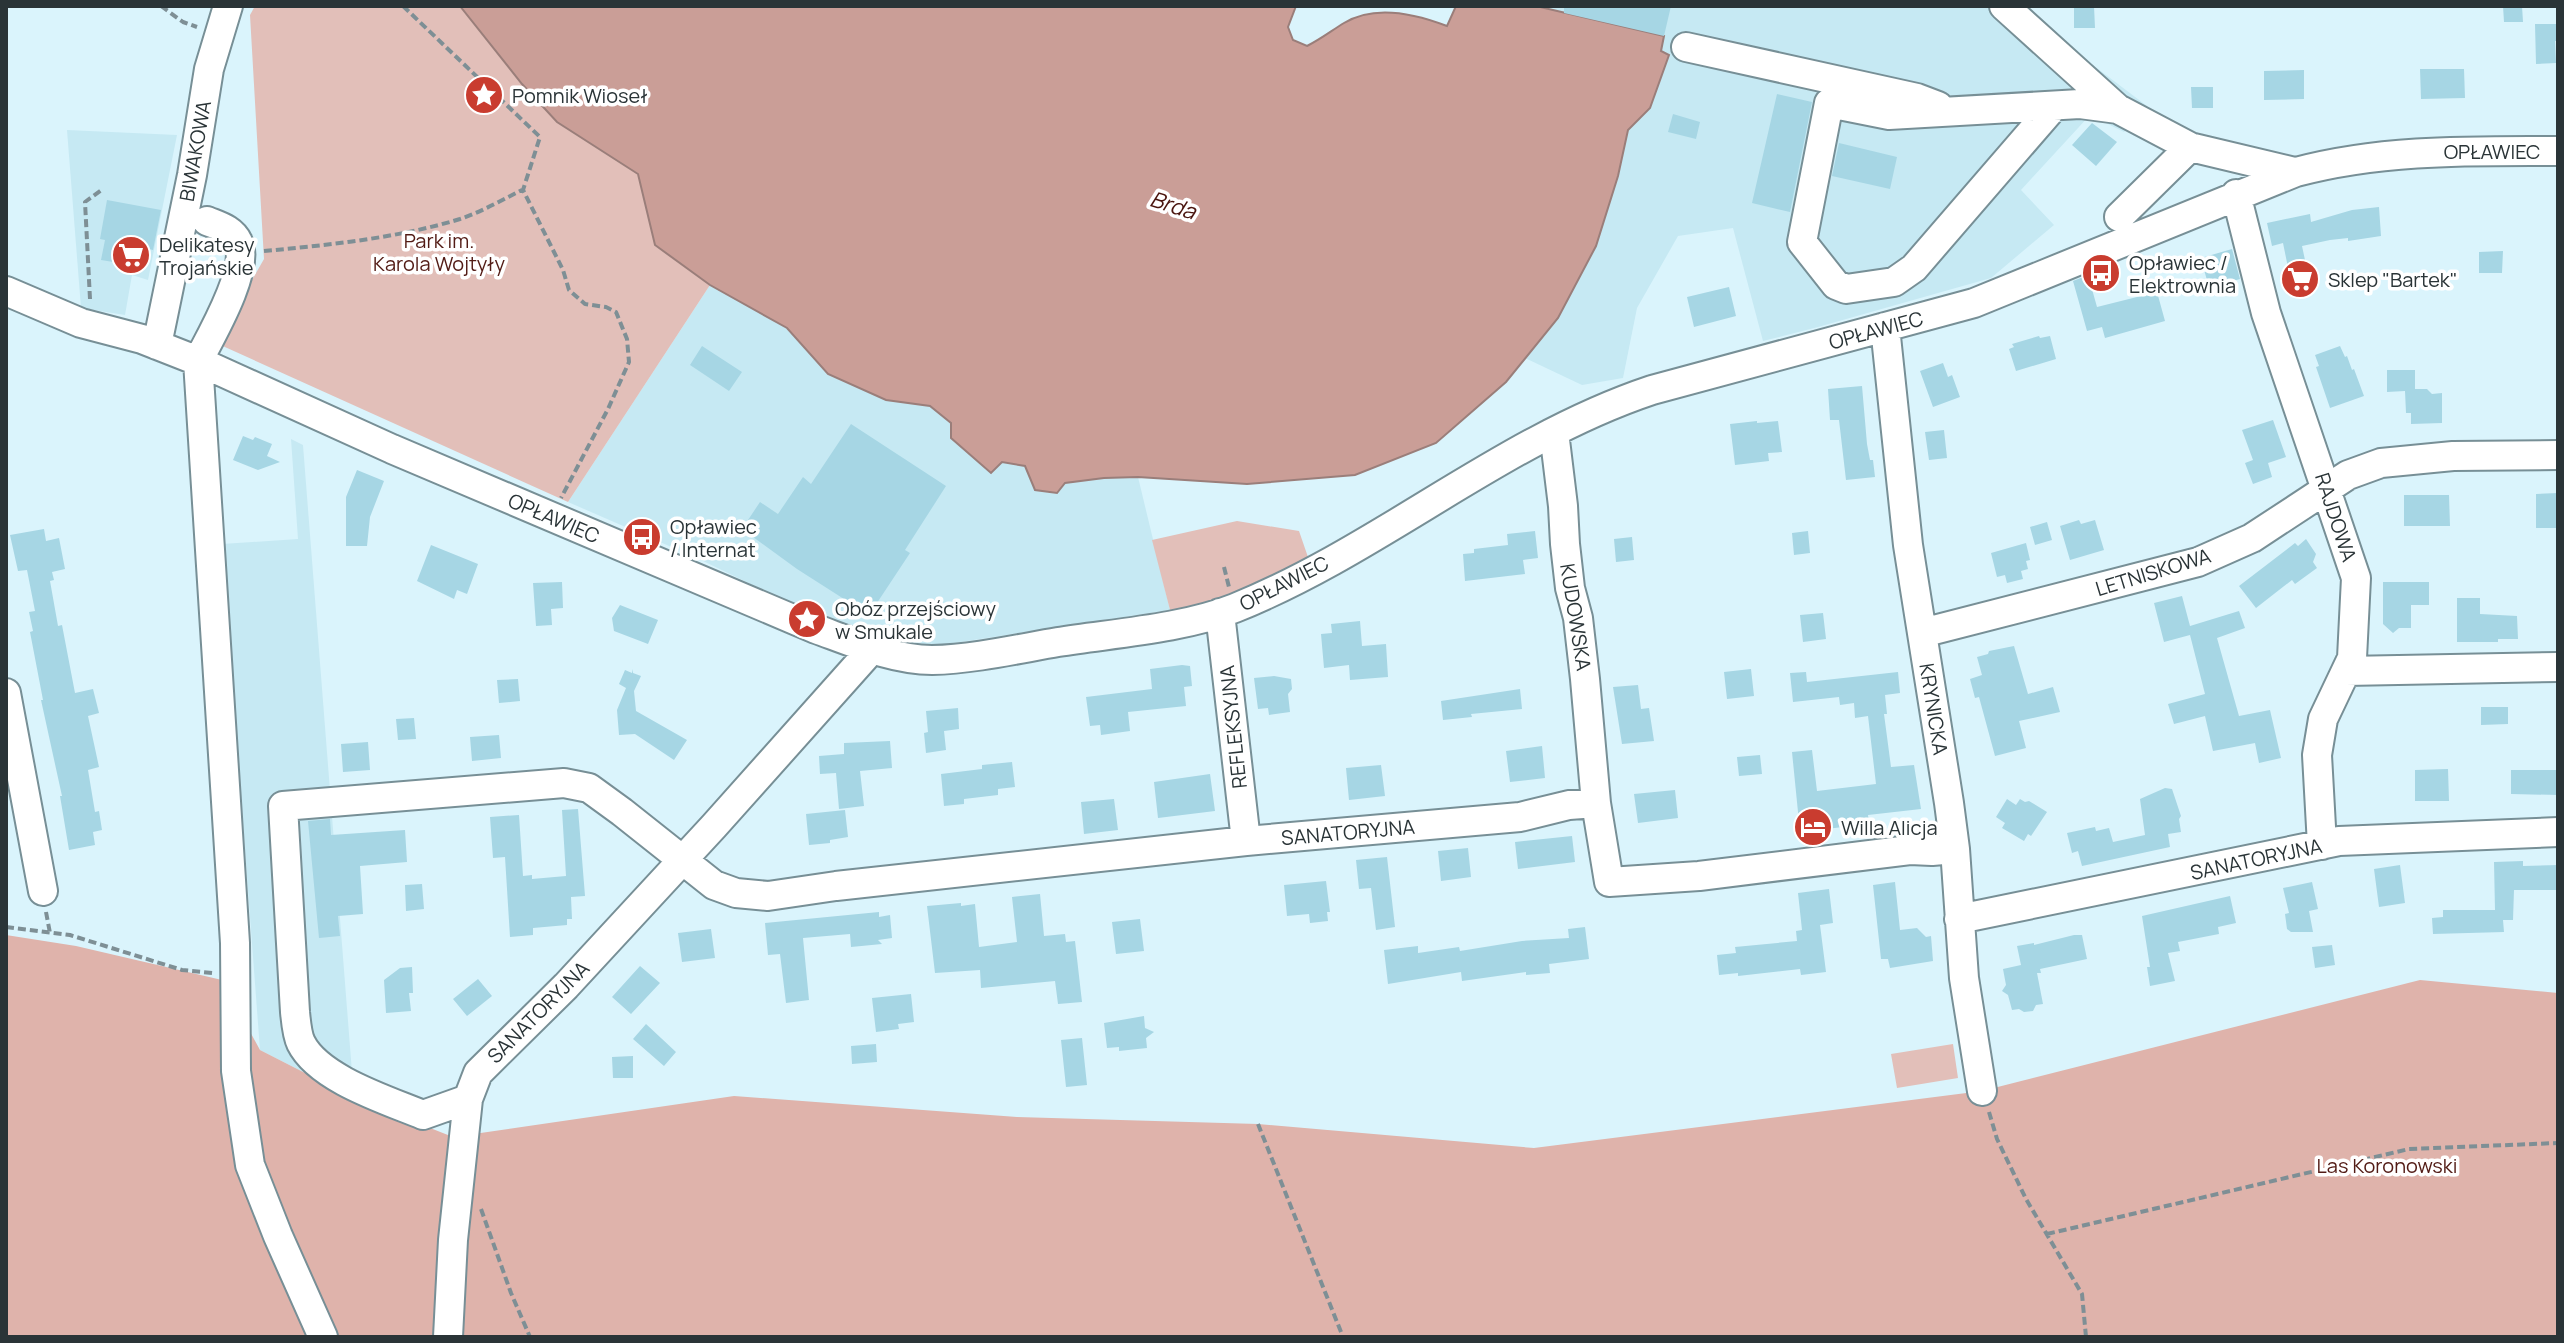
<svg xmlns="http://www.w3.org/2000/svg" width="2564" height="1343" font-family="Manrope,sans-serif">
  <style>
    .built { fill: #c6e9f3 }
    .green { fill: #e2bfb9 }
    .forest { fill: #dfb3ab }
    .water { fill: #ca9e97; stroke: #9a7e7a; stroke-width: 2 }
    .building { fill: #a6d6e4 }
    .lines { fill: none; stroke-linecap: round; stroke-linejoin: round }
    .minor-casing { stroke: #778f96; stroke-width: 32 }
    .path { stroke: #7e8f95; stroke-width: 4; stroke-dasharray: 8 4; stroke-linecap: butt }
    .minor { stroke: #fff; stroke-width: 28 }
    .labels { text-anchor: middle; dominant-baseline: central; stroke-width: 7; stroke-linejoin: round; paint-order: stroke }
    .poi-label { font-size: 20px; fill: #2a3437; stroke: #fff; text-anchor: start }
    .street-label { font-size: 20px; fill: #2a3437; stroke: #fff }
    .park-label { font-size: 20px; fill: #521b15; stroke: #fff }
    .water-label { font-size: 22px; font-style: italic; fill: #4a140e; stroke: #fff }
  </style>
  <rect width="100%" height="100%" fill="#daf4fc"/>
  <path class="built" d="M1536 6H2024L2077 53 2147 106 2124 132 2090 115 2021 190 2054 225 1991 278 1818 327 1763 341 1733 228 1678 236 1637 308 1623 378 1582 385 1525 358 1558 318 1596 246 1618 176 1628 130 1650 108 1664 37Z
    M67 130 177 135 148 280 132 275 125 315 81 308Z
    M710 285 787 328 828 374 886 400 930 406 1002 461 1025 466 1057 493 1065 483 1104 478 1138 477 1170 610 927 647 815 615 699 559 568 502Z
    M291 439 303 445 354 1098 260 1050 222 544 298 539Z"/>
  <path class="green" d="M255 6H460L522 84 557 122 638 174 655 245 710 285 568 502 216 343 264 259 250 15Z
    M1237 521 1299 531 1309 560 1236 596 1207 605 1170 610 1152 540Z
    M1953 1044 1958 1078 1897 1088 1891 1054Z"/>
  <path class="forest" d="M6 935 76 946 222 980 260 1050 354 1098 453 1137 734 1096 1017 1117 1258 1124 1534 1148 1982 1091 2420 980 2558 993V1337H6Z"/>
  <path class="water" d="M460 6H1296L1288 27 1293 40 1307 46C1321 39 1331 31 1344 23 1375 4 1416 14 1447 26L1456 6H1536L1664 36 1661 51 1669 55 1650 108 1628 130 1618 176 1596 246 1558 318 1506 382 1436 443 1355 475 1247 484 1138 477 1104 478 1065 483 1057 493 1035 490 1025 466 1002 462 991 473 951 438V423L930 406 886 400 828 374 787 328 710 285 655 245 638 174 557 122 522 84Z"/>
  <path class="building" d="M1564 6H1671L1664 36 1564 13Z
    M2094 6 2095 28H2074V7Z
    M2503 6H2522L2523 22H2504Z
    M2535 24H2558V41H2555L2556 63 2536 64Z
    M2420 69H2464L2465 98 2421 99Z
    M2304 70V99L2264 100V71Z
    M2191 87H2213V108H2192Z
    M1777 94 1812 102 1790 212 1752 203Z
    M1673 114 1700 122 1696 139 1668 132Z
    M2092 123 2117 142 2096 166 2072 145Z
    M1839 143 1897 157 1890 189 1832 176Z
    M107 200 161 210 153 250 141 247 138 266 101 260 105 240 100 239Z
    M2379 207 2381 236 2348 241V238L2330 240 2302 246 2311 288 2293 292 2283 243 2272 246 2267 223 2310 214 2311 222 2352 210Z
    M2232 249 2240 279 2209 288 2201 258Z
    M2503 251 2502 273H2479V252Z
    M2088 275 2097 307 2157 292 2165 321 2105 338 2102 327 2087 331 2073 281Z
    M1729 287 1736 316 1694 327 1687 297Z
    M2039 336 2040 338 2050 336 2056 359 2016 371 2009 349 2014 347 2012 344Z
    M702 346 742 372 729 391 690 365Z
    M2340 346 2345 357 2347 356 2352 370 2354 369 2364 396 2330 408 2316 367 2319 366 2315 355Z
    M1943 363 1948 377 1952 375 1960 397 1933 407 1920 371Z
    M2387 370H2415V389H2427L2432 394 2442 393V423L2411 424V413H2406L2405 391 2387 392Z
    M1862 386 1867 444 1870 460H1873L1875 477 1846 480 1839 420H1830L1828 389Z
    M2273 420 2286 457 2268 463 2272 477 2253 484 2245 463 2253 460 2242 430Z
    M1757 421V423L1778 421 1782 452 1768 453 1769 461 1735 465 1730 424Z
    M851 424 946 486 905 550 910 553 869 615 797 569 742 529 760 502 778 514 803 477 811 484Z
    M1944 430 1947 458 1929 460 1925 432Z
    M243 436 253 440 255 437 272 444 267 456 280 462 258 470 233 460Z
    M357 470 384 481 370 517 367 546H346V497Z
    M2558 493V528H2536V494Z
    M2404 495H2449L2450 526H2404Z
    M2079 520 2081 524 2095 520 2104 550 2070 560 2060 526Z
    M2047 522 2052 540 2035 545 2030 527Z
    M44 529 46 541 59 538 65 569 52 572 54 580 50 581 58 626 62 625 75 693 93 689 99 713 88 716 99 767 88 770 95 812 99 811 102 830 93 832 95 845 69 850 60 796H62L41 700H43L30 632 33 631 29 612 35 611 27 570 18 571 10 535Z
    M1535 531 1538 558 1523 560 1525 574 1465 581 1463 554 1474 553V549L1508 545 1507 534Z
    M1808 531 1810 553 1794 555 1792 533Z
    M1632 537 1634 560 1616 562 1614 539Z
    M2306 539 2316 554 2313 562 2317 568 2295 584 2292 580 2256 608 2239 586 2295 543 2298 546Z
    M2026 543 2030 560 2026 561 2028 569 2021 571 2023 579 2007 583 2005 575 1997 577 1991 553Z
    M431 545 478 564 467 594 457 590 454 599 417 581Z
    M562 582 563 608 551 609 552 625 536 626 533 583Z
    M2383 582H2429V605H2411V628H2399L2393 633 2383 624Z
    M2182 596 2190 626 2239 611 2245 628 2217 638 2239 716 2270 710 2281 758 2259 763 2255 743 2213 751 2205 716 2174 724 2168 704 2205 694 2190 635 2164 642 2154 603Z
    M2457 598H2480V614L2517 616 2518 639H2498V642H2457Z
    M620 605 658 620 648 644 614 631 612 618Z
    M1823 613 1826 639 1803 642 1800 615Z
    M1360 621 1362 646 1386 644 1388 677 1350 680 1349 665 1324 668 1321 634 1332 633 1331 624Z
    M2014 646 2028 694 2053 687 2060 712 2019 721 2026 748 1995 756 1979 697 1975 698 1970 679 1982 675 1977 657 1988 654 1989 651Z
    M1182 665 1190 666 1192 686 1184 687 1186 706 1128 712 1130 731 1101 735 1100 725 1090 726 1086 697 1152 689 1150 669Z
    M633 669V673L641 676 634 691 636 711 687 740 674 760 635 734 619 735 617 710 626 688 619 684 625 670 632 673Z
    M1751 669 1754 696 1727 699 1724 672Z
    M1806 672 1807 682 1898 672 1900 693 1885 695 1887 714H1884L1891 767 1914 765 1921 809 1868 815 1869 824 1800 832 1792 752 1812 750 1817 791 1876 784 1868 716 1855 718 1854 703 1840 705 1839 697 1793 702 1790 673Z
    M1274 676 1291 679 1292 689 1288 694 1290 712 1269 715 1268 708 1258 709 1254 678Z
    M518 679 520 701 499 703 497 680Z
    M1638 685 1641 709 1649 708 1654 741 1622 744 1613 687Z
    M1520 689 1522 709 1471 714 1472 717 1443 720 1441 701Z
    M2481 707H2508V724L2481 725Z
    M958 708 959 729 944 731 946 750 926 753 924 733 928 732 926 711Z
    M414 718 416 739 398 740 396 719Z
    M499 735 501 758 472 761 470 737Z
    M890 741 892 768 860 771 864 806 839 809 836 773 820 774 819 756 844 754V743Z
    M368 742 370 770 343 772 341 744Z
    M1542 746 1545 778 1510 782 1506 751Z
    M1760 755 1762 774 1739 776 1737 757Z
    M1012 762 1015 787 998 789V795L964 799V804L944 806 941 774 982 769V765Z
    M1381 765 1385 796 1349 800 1346 768Z
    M2448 769 2449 801H2415V770Z
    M2511 770H2558V795L2511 794Z
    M1210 774 1215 811 1158 818 1154 782Z
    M2165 788 2172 789 2181 816 2179 819 2181 832 2168 834 2170 847 2082 866 2078 851 2072 853 2067 833 2095 827 2096 831 2109 828 2113 842 2145 835 2140 799Z
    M1675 790 1678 818 1638 823 1634 794Z
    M1114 799 1118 830 1084 834 1081 802Z
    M2007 799 2016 805 2020 799 2025 802 2029 801 2047 812 2031 836 2028 834 2024 841 2002 828 2005 823 1996 817Z
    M578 809 585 896 571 897 572 919H567V925L533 928V935L510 937 505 857 493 858 490 817 519 815 523 876 532 875V879L566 876 562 810Z
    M845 810 848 837 830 840V843L809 845 806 814Z
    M330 819 331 835 405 830 407 862 360 866 363 914 338 916 340 936 319 938 308 821Z
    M1572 836 1575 862 1518 869 1515 842Z
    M1468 848 1471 877 1441 881 1438 851Z
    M1387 857 1395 927 1376 930 1371 888 1359 889 1356 860Z
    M2523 861V866L2558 865V890H2514L2513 920H2503L2504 932 2433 934 2432 918 2443 917V910H2495L2494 862Z
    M2400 865 2405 903 2379 907 2374 869Z
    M1326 881 1330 912H1327L1328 921 1310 923 1309 914 1287 916 1284 885Z
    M1895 882 1900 930 1917 928 1926 937 1931 936 1933 961 1890 968 1888 959H1881L1873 885Z
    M2312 882 2318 909 2309 911 2313 932H2291L2287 929 2285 914 2289 913 2283 888Z
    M422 884 424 909 406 911 405 885Z
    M1829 889 1833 923 1820 925 1826 972 1801 975 1800 969 1738 976V973L1719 975 1717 955 1736 953 1735 947 1797 941 1796 931 1802 930 1798 893Z
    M1040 894 1044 936 1065 934 1066 942 1075 941 1082 1002 1058 1004 1055 981 981 988 980 970 935 973 927 906 961 903V906L975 904 979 947 1017 942 1012 897Z
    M2230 896 2236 923 2218 927 2219 934 2178 942 2180 951 2168 953 2175 981 2150 986 2147 967H2150L2142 916Z
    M879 912V917L890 915 892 938 878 940 882 944 851 947 850 934 803 938 809 1000 786 1003 780 954 768 955 765 923Z
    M1140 919 1144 951 1116 954 1112 922Z
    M1585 927 1589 959 1549 964 1550 973 1526 975V972L1462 981 1461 972 1388 984 1384 950 1418 946V953L1459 947 1460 951 1522 941 1569 938 1568 929Z
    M711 929 715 958 682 962 678 933Z
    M2074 935H2082L2087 959 2040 969 2041 973H2037L2043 1004 2036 1005 2033 1011 2024 1012 2019 1009 2012 1010 2008 995 2002 991 2006 985 2003 969 2021 965 2017 946 2034 943V945Z
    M2332 945 2335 965 2315 968 2312 947Z
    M640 966 660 983 631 1014 612 997Z
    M412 967 413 993H409L411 1011 386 1013 384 980 400 968Z
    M478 979 492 996 467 1016 453 999Z
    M911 994 914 1022 898 1024 899 1029 876 1032 872 998Z
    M1144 1016 1145 1028 1154 1032 1146 1038 1147 1048 1119 1051V1047L1107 1048 1104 1023Z
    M646 1024 676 1052 664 1066 633 1039Z
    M1082 1038 1087 1085 1066 1087 1061 1040Z
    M876 1044 877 1062 852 1064 851 1046Z
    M633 1056V1078H613L612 1057Z"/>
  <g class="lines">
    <defs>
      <path id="minor" d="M2004 6 2118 109
        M1686 47 1917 98 1938 106
        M2054 106 1914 268 1894 282 1846 289 1836 285 1802 242 1829 103 1889 115 2080 104 2118 109 2190 147 2295 172
        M2236 194 2266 313 2356 578 2352 658 2323 719 2317 755 2322 845
        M2119 217 2190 147
        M207 221C219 226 232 229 238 242 251 268 211 336 198 361L235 943 236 1071 250 1165 278 1236 323 1337
        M6 291 81 323 142 339 198 361 392 449 816 629C852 642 893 660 932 660 974 659 1017 649 1058 642 1115 633 1182 629 1235 608 1381 549 1502 440 1652 390L1974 303 2296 172C2382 149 2470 151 2558 151
        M1885 327 1908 545 1949 803 1955 849 1964 978 1982 1091
        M157 345 192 175 209 69 228 6
        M1554 432 1563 506 1565 544 1570 588 1578 618 1585 679 1596 803
        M1220 613 1246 841
        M1922 633 2198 562 2252 538 2348 475 2381 463 2453 456 2558 455
        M2346 671 2558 667
        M6 693 43 891
        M1959 919 2339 841 2558 832
        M468 1099 423 1115C387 1100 319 1079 301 1043 297 1035 296 1022 295 1012L283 806 564 783 589 788 622 812 714 885 736 893 768 896 836 886 1246 841 1520 817 1569 805 1596 803 1609 882 1699 876 1910 850 1932 851 1955 849
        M448 1337 453 1240 468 1099 478 1073 566 986 714 826 872 649"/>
    </defs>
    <use href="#minor" class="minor-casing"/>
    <path class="path" d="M161 6 183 22 197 27
      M403 6 540 137 523 190 563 270 569 290 585 304 606 307 616 312 627 339 629 362 608 409 561 498
      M264 251C329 245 398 238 460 219 481 212 502 200 522 190
      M90 299 85 202 103 189
      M1224 567 1229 587
      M46 912 50 933
      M6 927 70 935 182 970 213 973
      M1989 1112 1997 1139 2026 1199 2082 1294 2086 1337
      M1258 1124 1343 1337
      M481 1209 511 1293 530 1337
      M2047 1234 2409 1149 2558 1143"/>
    <use href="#minor" class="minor"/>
  </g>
  <defs>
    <symbol id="sight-disc" viewBox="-11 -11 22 22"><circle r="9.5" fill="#c93c2f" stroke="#fff"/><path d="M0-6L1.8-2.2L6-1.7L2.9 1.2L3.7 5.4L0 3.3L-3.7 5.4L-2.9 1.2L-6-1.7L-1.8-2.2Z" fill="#fff"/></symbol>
    <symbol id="supermarket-disc" viewBox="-11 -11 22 22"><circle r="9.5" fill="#c93c2f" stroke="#fff"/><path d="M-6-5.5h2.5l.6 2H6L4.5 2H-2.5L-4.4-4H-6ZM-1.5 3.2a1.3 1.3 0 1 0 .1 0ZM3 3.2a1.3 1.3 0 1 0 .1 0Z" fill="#fff"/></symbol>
    <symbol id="bus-disc" viewBox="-11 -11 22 22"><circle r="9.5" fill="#c93c2f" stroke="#fff"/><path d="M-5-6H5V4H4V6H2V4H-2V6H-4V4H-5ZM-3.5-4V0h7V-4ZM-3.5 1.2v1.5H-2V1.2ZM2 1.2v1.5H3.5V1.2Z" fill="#fff"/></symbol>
    <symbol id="hotel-disc" viewBox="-11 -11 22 22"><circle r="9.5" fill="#c93c2f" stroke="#fff"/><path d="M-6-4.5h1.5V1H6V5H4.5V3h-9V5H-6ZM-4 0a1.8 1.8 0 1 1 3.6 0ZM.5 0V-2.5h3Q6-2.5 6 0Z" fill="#fff"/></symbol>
  </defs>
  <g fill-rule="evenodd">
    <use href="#sight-disc" x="462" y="73" width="44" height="44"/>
    <use href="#supermarket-disc" x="109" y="233" width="44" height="44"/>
    <use href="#bus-disc" x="2079" y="251" width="44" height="44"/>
    <use href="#supermarket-disc" x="2278" y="257" width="44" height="44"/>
    <use href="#bus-disc" x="620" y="515" width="44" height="44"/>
    <use href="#sight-disc" x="785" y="597" width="44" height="44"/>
    <use href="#hotel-disc" x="1791" y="805" width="44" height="44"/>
  </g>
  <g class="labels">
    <g class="poi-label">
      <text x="512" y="95">Pomnik Wioseł</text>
      <text x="159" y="244">Delikatesy<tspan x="159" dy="23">Trojańskie</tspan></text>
      <text x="2129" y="262">Opławiec /<tspan x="2129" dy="23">Elektrownia</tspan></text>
      <text x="2328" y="279">Sklep "Bartek"</text>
      <text x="670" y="526">Opławiec<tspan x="670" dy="23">/ Internat</tspan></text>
      <text x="835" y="608">Obóz przejściowy<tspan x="835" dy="23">w Smukale</tspan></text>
      <text x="1841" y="827">Willa Alicja</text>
    </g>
    <g class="street-label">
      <text transform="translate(195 151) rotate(-80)">BIWAKOWA</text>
      <text x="2492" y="151">OPŁAWIEC</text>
      <text transform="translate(1876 330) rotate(-15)">OPŁAWIEC</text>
      <text transform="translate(2336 517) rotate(72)">RAJDOWA</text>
      <text transform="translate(554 518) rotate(23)">OPŁAWIEC</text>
      <text transform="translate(2153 572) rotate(-17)">LETNISKOWA</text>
      <text transform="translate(1284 583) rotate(-27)">OPŁAWIEC</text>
      <text transform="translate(1576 617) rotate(81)">KUDOWSKA</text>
      <text transform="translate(1934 709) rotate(81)">KRYNICKA</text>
      <text transform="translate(1233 727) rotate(-96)">REFLEKSYJNA</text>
      <text transform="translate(1348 832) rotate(-5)">SANATORYJNA</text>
      <text transform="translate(2256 859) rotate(-12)">SANATORYJNA</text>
      <text transform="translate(538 1012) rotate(-45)">SANATORYJNA</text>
    </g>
    <g class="park-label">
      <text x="439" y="240">Park im.<tspan x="439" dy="23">Karola Wojtyły</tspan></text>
      <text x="2387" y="1165">Las Koronowski</text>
    </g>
    <g class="water-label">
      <text transform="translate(1173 205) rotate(18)">Brda</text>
    </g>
  </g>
  <rect width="2564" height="1343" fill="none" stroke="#2a3437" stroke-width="16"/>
</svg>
